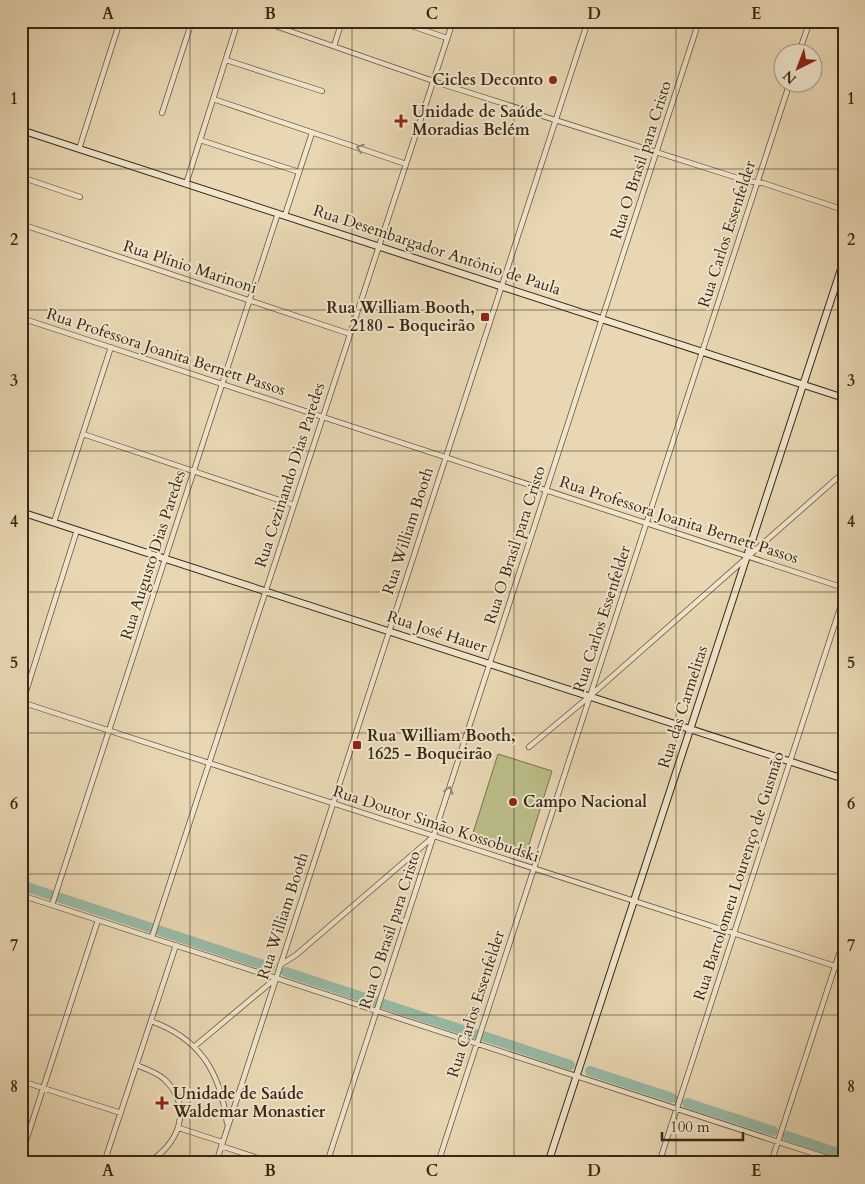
<svg xmlns="http://www.w3.org/2000/svg" width="865" height="1184" font-family="Cardo,serif">
  <style>
    .green { fill: #bbbd88; stroke: #79724e }
    .lines { fill: none; stroke-linecap: round; stroke-linejoin: round }
    .river { stroke: #98baa7; stroke-width: 10 }
    .street-casing { stroke: #63543c; stroke-width: 6 }
    .secondary-casing { stroke: #372815; stroke-width: 8 }
    .street { stroke: #f0e5cd; stroke-width: 4.5 }
    .secondary { stroke: #f0e5cd; stroke-width: 6 }
    .oneway { stroke: #948671 }
    .grid { fill: none; stroke: #372815; stroke-width: 1; stroke-opacity: 0.55 }
    .poi-dot { fill: #8f2418; stroke: #f0e5cd; stroke-width: 2 }
    .labels { text-anchor: middle; dominant-baseline: central; stroke-width: 4; stroke-linejoin: round; paint-order: stroke }
    .poi-label { font-size: 16px; font-weight: bold; fill: #372815; stroke: #f0e5cd; text-anchor: start }
    .street-label { font-size: 16px; fill: #372815; stroke: #f0e5cd }
    .neatline { fill: none; stroke: #372815; stroke-width: 2 }
    .grid-label { font-size: 16px; text-anchor: middle; font-weight: bold; fill: #372815 }
  </style>
  <rect width="100%" height="100%" fill="#e8d7b2"/>
  <filter id="stains"><feTurbulence type="fractalNoise" baseFrequency=".004" numOctaves="4"/><feColorMatrix values="0 0 0 0 .2 0 0 0 0 .09 0 0 0 0 .02 0 0 0 .5 -.17"/></filter>
  <radialGradient id="worn" r=".72"><stop offset=".6" stop-color="#630" stop-opacity="0"/><stop offset="1" stop-color="#630" stop-opacity=".3"/></radialGradient>
  <path class="green" d="M498 754 552 771 527 851 473 833Z"/>
  <g class="lines">
    <path class="river" d="M21 885 270 967
      M286 972 475 1034
      M483 1036 570 1065
      M590 1071 672 1098
      M687 1103 773 1131
      M787 1136 844 1155"/>
    <defs>
      <path id="street" d="M261 21 442 84 747 181 763 183 844 210
        M397 21 447 38
        M334 46 342 21
        M799 52 810 21
        M226 60 322 91
        M213 99 406 164
        M162 113 192 21
        M200 140 299 172
        M79 149 120 21
        M21 177 80 197
        M186 184 238 21
        M285 215 312 133
        M21 224 350 334
        M21 318 844 588
        M83 434 294 505
        M54 522 111 347
        M21 702 844 969
        M22 704 77 530
        M529 747 590 696 844 472
        M21 895 843 1163
        M52 905 278 213
        M152 937 453 21
        M280 965 296 955 433 837
        M151 1021C200 1039 220 1071 227 1123
        M195 1046 275 979
        M136 1065C146 1069 156 1072 164 1079 194 1107 179 1145 147 1163
        M21 1081 121 1113
        M179 1128 222 1142
        M221 1146 273 1163
        M21 1156 98 920
        M104 1163 176 945
        M216 1163 588 21
        M327 1163 699 21
        M438 1163 790 82
        M659 1163 844 596
        M771 1163 844 939"/>
      <path id="secondary" d="M21 130 844 398
        M21 512 844 779
        M548 1163 844 260"/>
    </defs>
    <use href="#street" class="street-casing"/>
    <use href="#secondary" class="secondary-casing"/>
    <use href="#street" class="street"/>
    <use href="#secondary" class="secondary"/>
  </g>
  <defs><path id="oneway-chevron" d="M-2-3.5L2.5 0L-2 3.5" fill="none" stroke-width="1.6" stroke-linecap="round" stroke-linejoin="round" transform="scale(1.25)"/></defs>
  <g class="oneway">
    <use href="#oneway-chevron" transform="translate(360 148) rotate(-161)"/>
    <use href="#oneway-chevron" transform="translate(449 790) rotate(-72)"/>
  </g>
  <path class="grid" d="M190 21V1163M352 21V1163M514 21V1163M676 21V1163M21 169H844M21 310H844M21 451H844M21 592H844M21 733H844M21 874H844M21 1015H844"/>
  <g class="poi-dot">
    <circle cx="553" cy="80" r="5"/>
    <path d="M398.5 113.5h5v5h5v5h-5v5h-5v-5h-5v-5h5z"/>
    <rect x="480" y="312" width="10" height="10" rx="2.5"/>
    <rect x="352" y="740" width="10" height="10" rx="2.5"/>
    <circle cx="513" cy="802" r="5"/>
    <path d="M159.5 1095.5h5v5h5v5h-5v5h-5v-5h-5v-5h5z"/>
  </g>
  <g class="labels">
    <g class="poi-label">
      <text x="543" y="80" text-anchor="end">Cicles Deconto</text>
      <text x="412" y="112">Unidade de Saúde<tspan x="412" dy="18">Moradias Belém</tspan></text>
      <text x="475" y="308" text-anchor="end">Rua William Booth,<tspan x="475" dy="18">2180 - Boqueirão</tspan></text>
      <text x="367" y="736">Rua William Booth,<tspan x="367" dy="18">1625 - Boqueirão</tspan></text>
      <text x="523" y="802">Campo Nacional</text>
      <text x="173" y="1094">Unidade de Saúde<tspan x="173" dy="18">Waldemar Monastier</tspan></text>
    </g>
    <g class="street-label">
      <text transform="translate(641 160) rotate(-72)">Rua O Brasil para Cristo</text>
      <text transform="translate(727 234) rotate(-72)">Rua Carlos Essenfelder</text>
      <text transform="translate(437 250) rotate(18)">Rua Desembargador Antônio de Paula</text>
      <text transform="translate(190 267) rotate(18)">Rua Plínio Marinoni</text>
      <text transform="translate(166 352) rotate(18)">Rua Professora Joanita Bernett Passos</text>
      <text transform="translate(290 475) rotate(-72)">Rua Cezinando Dias Paredes</text>
      <text transform="translate(679 520) rotate(18)">Rua Professora Joanita Bernett Passos</text>
      <text transform="translate(408 531) rotate(-72)">Rua William Booth</text>
      <text transform="translate(515 545) rotate(-72)">Rua O Brasil para Cristo</text>
      <text transform="translate(153 555) rotate(-72)">Rua Augusto Dias Paredes</text>
      <text transform="translate(602 619) rotate(-72)">Rua Carlos Essenfelder</text>
      <text transform="translate(437 632) rotate(18)">Rua José Hauer</text>
      <text transform="translate(683 707) rotate(-72)">Rua das Carmelitas</text>
      <text transform="translate(436 824) rotate(18)">Rua Doutor Simão Kossobudski</text>
      <text transform="translate(739 876) rotate(-72)">Rua Bartolomeu Lourenço de Gusmão</text>
      <text transform="translate(283 916) rotate(-72)">Rua William Booth</text>
      <text transform="translate(390 930) rotate(-72)">Rua O Brasil para Cristo</text>
      <text transform="translate(476 1004) rotate(-72)">Rua Carlos Essenfelder</text>
    </g>
  </g>
  <rect width="865" height="1184" fill="none" stroke="#e8d7b2" stroke-width="55"/>
  <g transform="translate(798 68) rotate(222)"><circle r="24" fill="#f0e5cd" stroke="#a69983"/>
  <path d="M0-4L9 19L0 12L-9 19Z" fill="#8f2418"/>
  <text y="-8" font-size="14" font-weight="bold" text-anchor="middle" fill="#372815">N</text>
  </g>
  <path d="M662 1132v8h81v-8" fill="none" stroke="#372815" stroke-width="2.5"/>
  <text x="670" y="1132" font-size="15" fill="#372815" stroke="#f0e5cd" stroke-width="4" paint-order="stroke">100 m</text>
  <rect x="28" y="28" width="810" height="1128" class="neatline"/>
  <g class="grid-label">
    <text x="108" y="19">A</text>
    <text x="270" y="19">B</text>
    <text x="432" y="19">C</text>
    <text x="594" y="19">D</text>
    <text x="756" y="19">E</text>
    <text x="14" y="104">1</text>
    <text x="851" y="104">1</text>
    <text x="14" y="245">2</text>
    <text x="851" y="245">2</text>
    <text x="14" y="386">3</text>
    <text x="851" y="386">3</text>
    <text x="14" y="527">4</text>
    <text x="851" y="527">4</text>
    <text x="14" y="668">5</text>
    <text x="851" y="668">5</text>
    <text x="14" y="809">6</text>
    <text x="851" y="809">6</text>
    <text x="14" y="951">7</text>
    <text x="851" y="951">7</text>
    <text x="14" y="1092">8</text>
    <text x="851" y="1092">8</text>
    <text x="108" y="1176">A</text>
    <text x="270" y="1176">B</text>
    <text x="432" y="1176">C</text>
    <text x="594" y="1176">D</text>
    <text x="756" y="1176">E</text>
  </g>
  <rect width="100%" height="100%" filter="url(#stains)"/>
  <rect width="100%" height="100%" fill="url(#worn)"/>
</svg>
